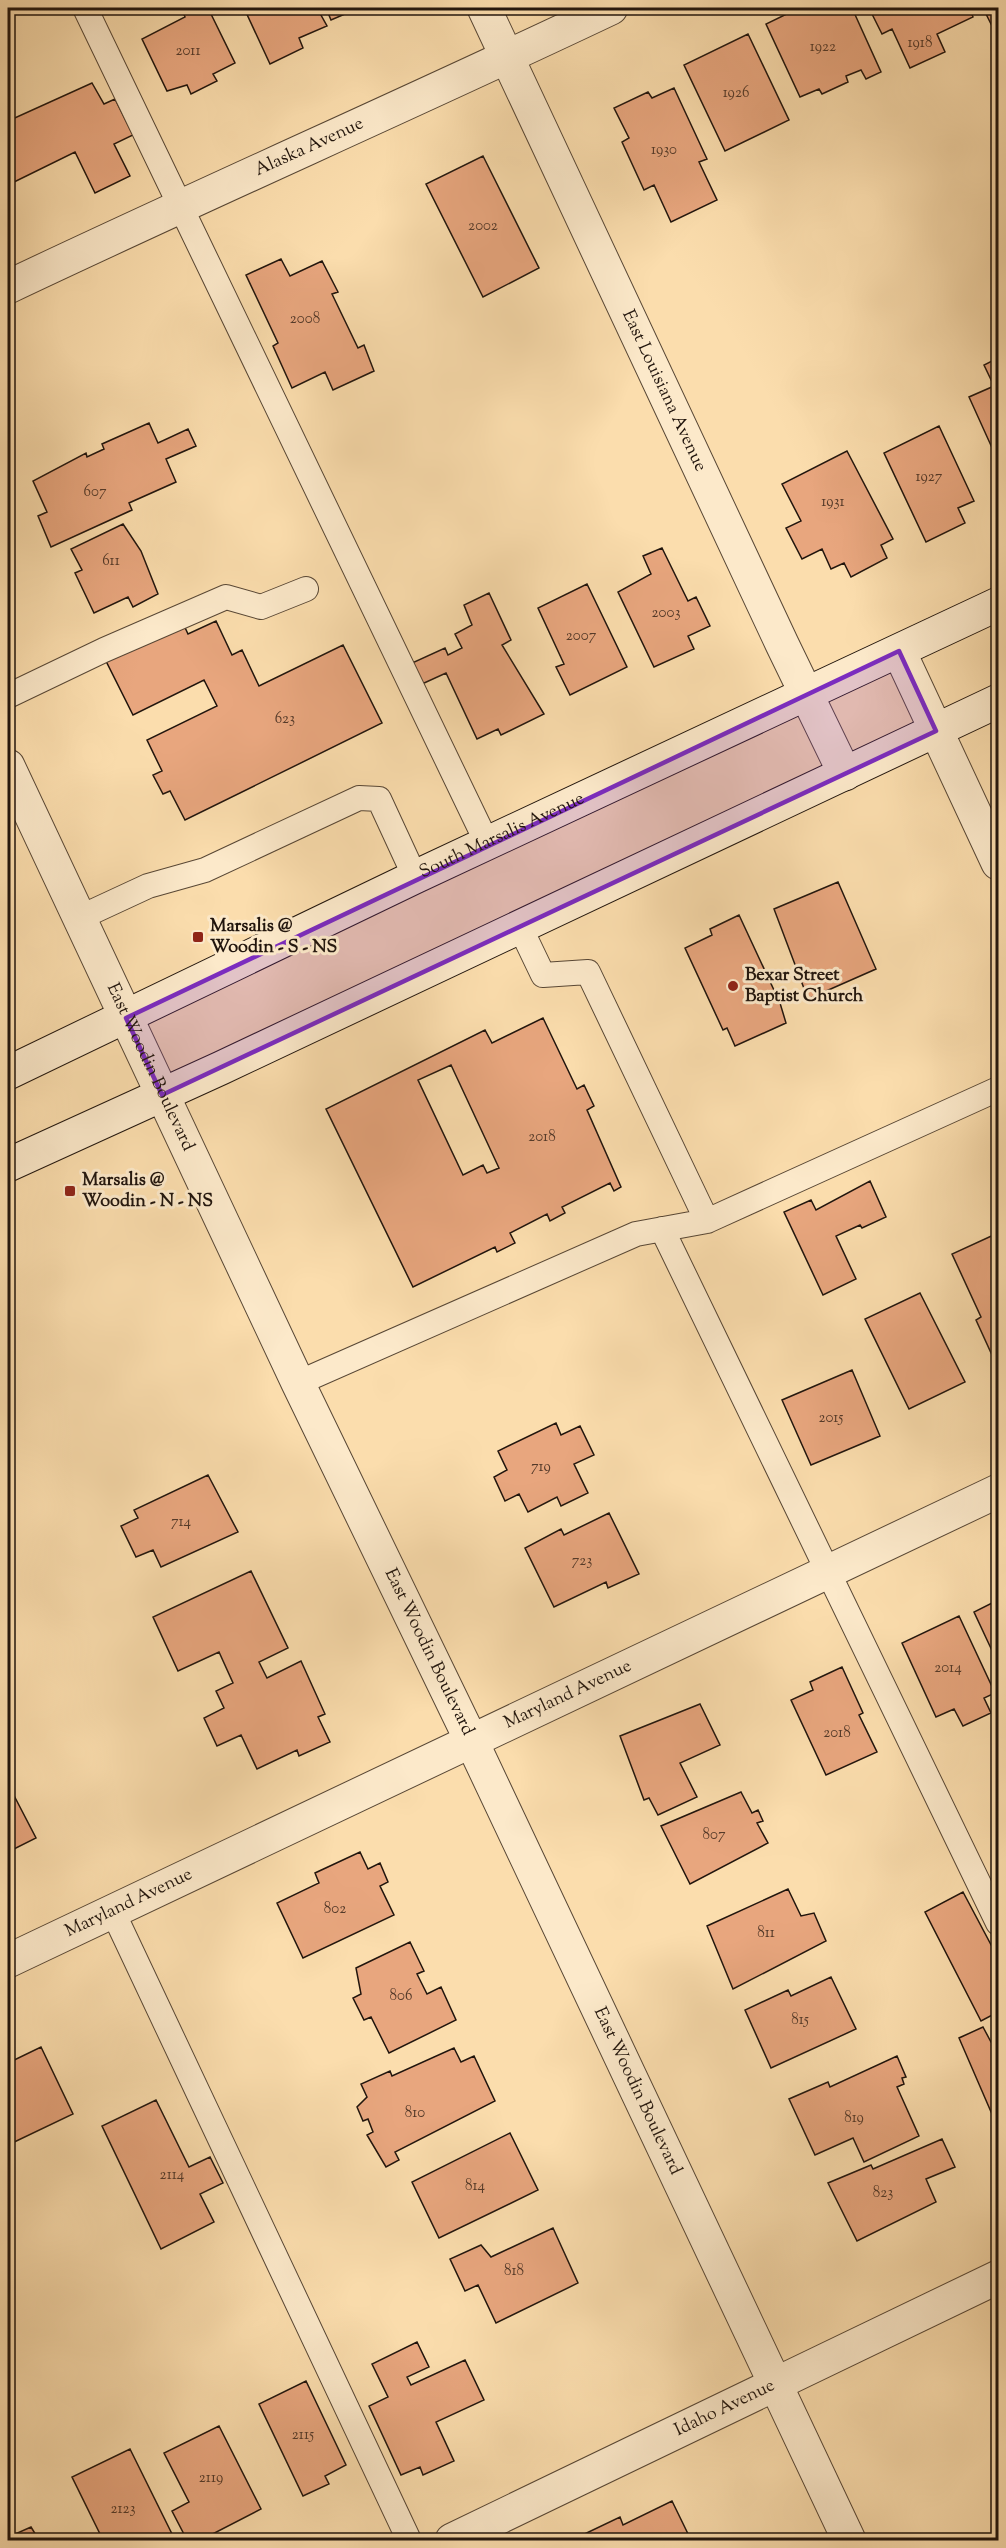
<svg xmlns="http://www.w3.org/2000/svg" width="1006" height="2548" font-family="'Sorts Mill Goudy',serif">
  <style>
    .building { fill: #e8a67e; stroke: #21150d; stroke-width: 1.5; fill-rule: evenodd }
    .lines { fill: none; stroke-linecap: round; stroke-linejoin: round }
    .lane-casing { stroke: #584735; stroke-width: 26 }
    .street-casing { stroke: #584735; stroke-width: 35 }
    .secondary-casing { stroke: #21150d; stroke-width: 35 }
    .lane { stroke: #fce9ca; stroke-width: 24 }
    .street { stroke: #fce9ca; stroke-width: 33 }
    .secondary { stroke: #fce9ca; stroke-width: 33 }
    .marked { fill: #7b2cbf; fill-opacity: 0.2; stroke: #7b2cbf; stroke-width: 4.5; stroke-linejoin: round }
    .poi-dot { fill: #8f2418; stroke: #fce9ca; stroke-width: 2 }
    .labels { text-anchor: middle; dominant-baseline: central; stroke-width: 6; stroke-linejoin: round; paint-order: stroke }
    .number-label { font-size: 15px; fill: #533929 }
    .street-label { font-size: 18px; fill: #21150d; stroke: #fce9ca }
    .poi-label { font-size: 18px; font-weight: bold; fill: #21150d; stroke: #fce9ca; text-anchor: start }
  </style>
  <rect width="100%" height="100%" fill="#fbddad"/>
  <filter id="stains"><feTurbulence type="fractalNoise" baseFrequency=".00333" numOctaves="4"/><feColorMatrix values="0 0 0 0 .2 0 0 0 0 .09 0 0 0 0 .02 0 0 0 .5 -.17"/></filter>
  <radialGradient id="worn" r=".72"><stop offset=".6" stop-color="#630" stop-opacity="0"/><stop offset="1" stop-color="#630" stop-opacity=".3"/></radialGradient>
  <path class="building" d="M181 8H208L235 63 213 74 217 81 191 94 187 85 167 91 142 39 185 17Z
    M244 8H317L327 26 299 38 303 48 270 64Z
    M326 8H359L331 20Z
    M368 8H385L371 14Z
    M799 8H852L881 72 866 79 861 70 846 76 848 82 822 94 819 89 800 97 766 24Z
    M869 8H969L973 17 937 34 945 52 910 68 892 29 882 34Z
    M983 8H998V25L993 28Z
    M748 34 789 120 725 151 684 65Z
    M92 83 104 104 115 99 133 135 114 144 130 176 95 193 75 152 8 185V121Z
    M674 88 707 159 699 162 717 200 671 222 654 185 644 190 622 142 629 138 614 108 648 92 652 98Z
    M483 156 539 268 483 297 426 184Z
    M281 259 290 276 322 261 338 292 332 294 358 348 364 345 374 371 333 390 325 372 292 388 273 346 278 343 246 275Z
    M998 358V461L969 397 994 386 984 365Z
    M149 423 158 443 188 429 196 446 166 459 176 482 129 503 132 510 51 547 38 516 47 512 33 481 86 453 87 457 104 449 102 444Z
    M939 426 974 501 958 508 965 523 926 542 884 453Z
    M847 451 893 539 881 545 887 558 851 577 844 563 831 569 822 549 802 559 786 528 801 521 782 484Z
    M123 524 141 551 158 594 133 607 128 597 94 613 75 573 82 570 71 549Z
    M662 548 688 601 696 597 710 626 688 636 694 649 654 667 618 592 651 574 643 556Z
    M587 584 627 667 570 695 556 667 564 664 538 608Z
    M489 593 511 640 502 645 544 714 501 735 498 729 477 739 446 673 422 684 412 663 445 648 448 655 462 648 455 634 472 625 464 605Z
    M182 621 188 634 216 621 232 655 242 650 259 686 343 645 382 723 185 820 170 791 163 794 153 775 162 771 147 740 217 706 204 680 133 715 103 655Z
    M838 882 876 969 808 999 774 909Z
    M739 915 780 1003 786 1023 735 1046 727 1028 723 1030 685 948 712 935 710 929Z
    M543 1018 577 1089 584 1085 594 1106 587 1110 621 1187 614 1191 610 1183 562 1207 565 1213 550 1221 547 1214 510 1233 515 1243 497 1252 495 1247 413 1287 326 1109 485 1030 492 1043ZM451 1065 499 1168 487 1173 483 1165 463 1175 418 1080Z
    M870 1181 886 1217 862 1228 860 1225 836 1236 856 1279 823 1295 784 1212 811 1200 816 1210Z
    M998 1233V1366H997L976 1320 981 1317 952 1254Z
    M920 1293 965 1382 909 1409 865 1319Z
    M852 1370 880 1436 811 1465 782 1400Z
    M556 1423 561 1435 580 1426 594 1455 574 1464 588 1493 561 1506 557 1497 528 1512 519 1494 505 1501 494 1477 507 1470 498 1451Z
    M208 1475 238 1532 161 1567 153 1550 136 1557 121 1526 138 1518 134 1510Z
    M609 1513 639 1574 608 1588 606 1582 554 1607 525 1548 561 1529 564 1535Z
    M251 1571 288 1648 259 1662 267 1678 301 1661 325 1714 318 1717 330 1742 299 1756 297 1750 257 1769 241 1735 217 1746 204 1718 224 1708 216 1691 233 1683 219 1652 178 1671 153 1617Z
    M998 1600V1655L995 1657 974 1612Z
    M959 1616 995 1693 984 1698 991 1713 963 1726 954 1709 936 1717 902 1643Z
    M842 1667 863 1713 859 1715 877 1752 826 1775 791 1700 813 1690 810 1682Z
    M700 1704 720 1745 680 1763 697 1797 658 1815 649 1798 644 1800 620 1736Z
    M8 1784 36 1838 8 1852Z
    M741 1792 752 1813 758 1810 763 1821 757 1823 768 1843 690 1884 661 1826Z
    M360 1852 368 1869 380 1863 388 1882 380 1886 394 1915 303 1958 277 1903 319 1883 315 1873Z
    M788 1889 801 1916 814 1913 826 1941 733 1989 707 1926Z
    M963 1892 998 1958V2012L981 2021 925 1912Z
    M410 1942 424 1971 417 1974 427 1994 441 1987 456 2020 389 2053 371 2017 364 2020 353 1998 361 1994 356 1968Z
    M831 1977 856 2029 771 2068 745 2010 788 1990 791 1996Z
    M983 2027 991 2042 998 2038V2128L959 2038Z
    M41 2047 73 2114 8 2145V2063Z
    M454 2048 461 2062 474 2056 495 2101 395 2152 399 2160 386 2167 367 2135 373 2132 368 2119 363 2121 357 2107 367 2097 361 2084 390 2071 392 2076Z
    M897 2056 906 2077 902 2078 904 2084 897 2087 919 2136 864 2162 853 2138 815 2155 789 2099 828 2082 830 2087Z
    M156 2100 189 2167 210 2157 223 2183 200 2194 214 2222 161 2249 102 2126Z
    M510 2133 538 2190 439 2238 412 2182Z
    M942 2139 955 2167 926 2179 936 2202 857 2241 828 2183 871 2165 873 2169Z
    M553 2228 578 2283 496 2323 478 2285 465 2291 450 2259 481 2245 491 2257Z
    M417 2342 429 2367 407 2377 411 2385 465 2360 484 2400 436 2422 454 2461 423 2475 420 2467 401 2475 369 2406 388 2397 372 2364Z
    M306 2381 346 2465 325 2476 329 2484 303 2496 259 2404Z
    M219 2426 261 2509 201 2540H187L172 2511 189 2502 164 2453Z
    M130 2449 175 2540H103L72 2477Z
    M672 2501 691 2540H575L574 2539 620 2517 623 2525Z
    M31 2527 39 2540H18L15 2534Z"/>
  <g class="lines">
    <defs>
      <path id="lane" d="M85 8 487 843
        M8 696 104 650 226 597 261 607 306 589
        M79 918 148 886 205 870 359 798 379 799 415 877
        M707 1221 998 1089
        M662 1229 998 1923
        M298 1383 636 1234 707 1221 588 972 543 975 520 927
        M113 1912 409 2540"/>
      <g id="street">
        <path id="s1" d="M484 8 782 644 845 774"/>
        <path id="s2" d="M8 287C208 192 411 103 611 8"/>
        <path d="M899 651 998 863"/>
        <path id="s3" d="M8 766 298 1383 471 1740 849 2540"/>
        <path id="s4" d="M8 1961 998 1491"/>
        <path id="s5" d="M452 2540 998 2277"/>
      </g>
      <g id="secondary">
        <path id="s6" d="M8 1073 415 877 998 604"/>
        <path d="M8 1165 221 1068 998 701"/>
      </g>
    </defs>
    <use href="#lane" class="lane-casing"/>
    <use href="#street" class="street-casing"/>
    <use href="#secondary" class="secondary-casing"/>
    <use href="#lane" class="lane"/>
    <use href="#street" class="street"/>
    <use href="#secondary" class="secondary"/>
  </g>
  <path class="marked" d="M899 651 936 731 162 1095 126 1018Z"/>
  <g class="poi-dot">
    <rect x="192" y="931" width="12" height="12" rx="3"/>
    <circle cx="733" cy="986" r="6"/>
    <rect x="64" y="1185" width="12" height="12" rx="3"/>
  </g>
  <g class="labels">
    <g class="number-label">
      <text x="920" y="43">1918</text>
      <text x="823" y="47">1922</text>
      <text x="188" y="51">2011</text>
      <text x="736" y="93">1926</text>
      <text x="664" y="150">1930</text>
      <text x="483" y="226">2002</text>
      <text x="305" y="319">2008</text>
      <text x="929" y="477">1927</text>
      <text x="95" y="492">607</text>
      <text x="833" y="502">1931</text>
      <text x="111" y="561">611</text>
      <text x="666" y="613">2003</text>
      <text x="581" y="636">2007</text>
      <text x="285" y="719">623</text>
      <text x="542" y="1137">2018</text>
      <text x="831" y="1418">2015</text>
      <text x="541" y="1467">719</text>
      <text x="181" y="1522">714</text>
      <text x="582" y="1561">723</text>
      <text x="948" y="1668">2014</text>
      <text x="837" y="1733">2018</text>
      <text x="714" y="1835">807</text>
      <text x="335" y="1909">802</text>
      <text x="766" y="1933">811</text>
      <text x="401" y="1996">806</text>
      <text x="800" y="2020">815</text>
      <text x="415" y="2113">810</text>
      <text x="854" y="2118">819</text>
      <text x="172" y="2175">2114</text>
      <text x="475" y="2186">814</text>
      <text x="883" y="2193">823</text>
      <text x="514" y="2271">818</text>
      <text x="303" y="2435">2115</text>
      <text x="211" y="2478">2119</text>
      <text x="123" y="2509">2123</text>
    </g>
    <g class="street-label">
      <text stroke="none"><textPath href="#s2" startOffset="332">Alaska Avenue</textPath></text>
      <text stroke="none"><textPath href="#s1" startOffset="423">East Louisiana Avenue</textPath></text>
      <text stroke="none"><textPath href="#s6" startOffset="548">South Marsalis Avenue</textPath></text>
      <text stroke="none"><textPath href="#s3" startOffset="333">East Woodin Boulevard</textPath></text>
      <text stroke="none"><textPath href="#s3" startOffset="981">East Woodin Boulevard</textPath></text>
      <text stroke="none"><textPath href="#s4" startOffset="620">Maryland Avenue</textPath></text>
      <text stroke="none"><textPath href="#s4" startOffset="134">Maryland Avenue</textPath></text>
      <text stroke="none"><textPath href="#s3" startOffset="1467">East Woodin Boulevard</textPath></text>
      <text stroke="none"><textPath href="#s5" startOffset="303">Idaho Avenue</textPath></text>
    </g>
    <g class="poi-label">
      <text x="210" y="927">Marsalis @<tspan x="210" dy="21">Woodin - S - NS</tspan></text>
      <text x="745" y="976">Bexar Street<tspan x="745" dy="21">Baptist Church</tspan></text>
      <text x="82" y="1181">Marsalis @<tspan x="82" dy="21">Woodin - N - NS</tspan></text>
    </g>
  </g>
  <rect width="1006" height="2548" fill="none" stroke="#fbddad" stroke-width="30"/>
  <rect x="9" y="9" width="988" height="2530" fill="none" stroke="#21150d" stroke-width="3"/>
  <rect x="15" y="15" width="976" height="2518" fill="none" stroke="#21150d" stroke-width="1.5"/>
  <rect width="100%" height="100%" filter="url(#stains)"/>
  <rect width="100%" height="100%" fill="url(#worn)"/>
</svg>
